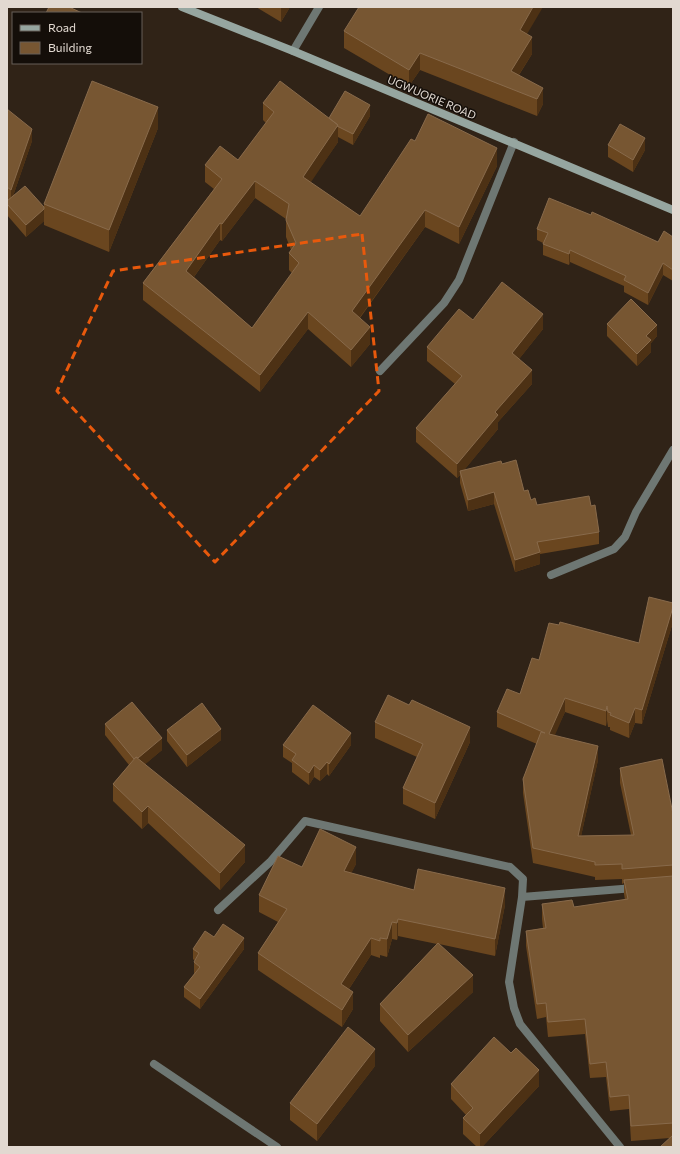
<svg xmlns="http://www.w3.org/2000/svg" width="680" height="1154" font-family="Commissioner,sans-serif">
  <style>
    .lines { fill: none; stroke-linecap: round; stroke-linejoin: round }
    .street { stroke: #6e7773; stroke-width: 8 }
    .secondary { stroke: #96a6a0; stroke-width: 8 }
    .wall { fill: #6a461f; fill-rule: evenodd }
    .shaded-wall { fill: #4d3114 }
    .building { fill: #775632; stroke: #886a4b; fill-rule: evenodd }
    .marked { fill: none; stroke: #e8590c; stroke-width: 3; stroke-dasharray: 8 5; stroke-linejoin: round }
    .labels { text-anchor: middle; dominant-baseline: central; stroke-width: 3; stroke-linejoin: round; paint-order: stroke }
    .street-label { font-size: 11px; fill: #e2d9d1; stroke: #140e09 }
  </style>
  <rect width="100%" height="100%" fill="#302317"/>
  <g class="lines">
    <path class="street" d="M293 51 319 7
      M380 371 444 303 459 280 514 142
      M551 575 614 549 625 537 636 512 673 450
      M522 897 634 888
      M218 910 270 862 305 821 510 867 523 879 522 897 509 982 514 1008 520 1024 620 1147
      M154 1064 277 1147"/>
    <path class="secondary" d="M182 7 293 51 673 210"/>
  </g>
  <path class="wall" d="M256 7H290L281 22Z
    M344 31 527 34 532 54 519 75 543 104 537 116 420 70 409 86 344 48Z
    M263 103 329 118 370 116 353 145 338 137V142L310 182 360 216 415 141 497 166 459 244 425 227 360 318 370 344 351 367 308 329 260 392 143 300V283L214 189 205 182V165L238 160 266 123 263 120ZM255 198 286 219V237L291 250 289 253V270L292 273 252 328 194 277 220 240 222 241Z
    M7 110 32 141 13 196 44 207V204L158 128 109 252 44 225V221L26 237 7 215V201L9 200 7 199Z
    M608 145 645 150 633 172 608 157Z
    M537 229 658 242 673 237V281L663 275 648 305 624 292V286L570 262 569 265 543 255V243L537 240Z
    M473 320 543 329 519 359 532 384 498 422V429L464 470 502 464 524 491 531 500 537 505 591 506 599 532V544L540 554V564L515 572 494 504 468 511 460 483V475L457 478 416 442V428L455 384 427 361V347Z
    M607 324 657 336 651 343V352L637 366 607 336Z
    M673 603V622L642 724 635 723 629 738 610 730V727H608L607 720 606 726 565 712 554 735 598 760 581 836 631 835 620 783V768L673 814V1147L670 1138 631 1141 629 1109 610 1111 606 1077 590 1078 585 1034 548 1037 546 1017 537 1019 526 946V931L543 928 542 919V904L574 907 625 900 624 894V883L622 884V879L595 880V877L533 863 523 793V779L537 744 497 727V712L520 694 539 660 559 625 639 643Z
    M409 705 470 742 435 819 403 804V788L417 757 375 738V722Z
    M105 724 162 750 145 764 245 862 220 890 148 823 142 829 113 801V784L129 765 105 735Z
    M167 730 221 740 187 767 167 741Z
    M283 745H351L329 776 327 774 320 781 314 777 309 785 292 772V763L283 757Z
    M356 864 351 873 414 890 505 905 495 956 439 944 473 992 408 1052 380 1021V1004L437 944 398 936 397 940 392 939 387 957 380 955V958L371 955 349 989 353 1009 342 1027 258 970V953L278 922 259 912V895L302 867Z
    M214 937 244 949 200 1009 184 997V987L194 974V962L195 961 193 959V949Z
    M375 1066 317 1141 290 1120V1103Z
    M451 1084 539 1086 482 1147H477L463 1134V1118L466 1115 451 1099Z"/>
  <path class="shaded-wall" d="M281 7H290L281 22Z
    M533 7H543L520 46V30Z
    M532 37V54L511 87V71Z
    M420 53V70L409 86V70Z
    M543 88V104L537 116V99Z
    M370 105V116L353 145V134Z
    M158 107V128L109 252V230Z
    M338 125V142L303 194V177Z
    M32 129V141L11 202V190Z
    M645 138V150L633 172V160Z
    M497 148V166L459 244V227Z
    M255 181V198L222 241V224Z
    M44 209V221L26 237V225Z
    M425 210V227L352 328V311Z
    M220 223V240L186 288V271Z
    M570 250V262L569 265V254Z
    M663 263V275L648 305V293Z
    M308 312V329L260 392V375Z
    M543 314V329L512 368V353Z
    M657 325V336L651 343V352L637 366V354L646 336Z
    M370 327V344L351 367V350Z
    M532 370V384L498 422V429L461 474 460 471V475L457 478V464L495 412Z
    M494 492V504L468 511V500Z
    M540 552V564L515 572V560Z
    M673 607V622L642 724V710Z
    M565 698V712L549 749V734Z
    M607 706V720L606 726V711Z
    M635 708V723L629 738V723Z
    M470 727V742L435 819V803Z
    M221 729V740L187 767V755Z
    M351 733V745L329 776V764Z
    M162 738V750L135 773V761Z
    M598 746V760L578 850V836Z
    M327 762V774L320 781V770Z
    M314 765V777L309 785V773Z
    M148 806V823L142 829V812Z
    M245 845V862L220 890V873Z
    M356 847V864L344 888V871Z
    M505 888V905L495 956V939Z
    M398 919V936L397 940V923Z
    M392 922V939L387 957V939Z
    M244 938V949L200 1009V999Z
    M371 938V955L341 1001V984Z
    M473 975V992L408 1052V1035Z
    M353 992V1009L342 1027V1010Z
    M375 1049V1066L317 1141V1124Z
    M539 1070V1086L482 1147H480V1134Z"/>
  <path class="building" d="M49 7H69L82 13H46Z
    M359 7H533L520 30 532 37 511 71 543 88 537 99 420 53 409 70 344 31Z
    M92 81 158 107 109 230 44 204Z
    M280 81 338 125 303 177 360 216 411 139 415 141 428 114 497 148 459 227 425 210 352 311 370 327 351 350 308 312 260 375 143 283 222 179 205 165 220 146 238 160 274 112 263 103ZM255 181 289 204 286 220 296 243 289 253 299 263 252 328 186 271 220 223 222 224Z
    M345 91 370 105 353 134 337 126 338 125 329 118Z
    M7 109 32 129 11 190 7 187Z
    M620 124 645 138 633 160 608 145Z
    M25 186 44 207V209L26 225 7 204V201Z
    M549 198 591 215 592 212 658 242 664 231 673 237V270L663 263 648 293 624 280 626 276 570 250 569 254 543 244 548 233 537 229Z
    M502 282 543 314 512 353 532 370 495 412 498 415 457 464 416 428 462 376 427 347 459 309 473 320Z
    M631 299 657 325 646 336 651 340 637 354 607 324Z
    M516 460 524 491 528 490 531 500 535 498 537 505 589 496 591 506 595 505 599 532 537 542 540 552 515 560 494 492 468 500 460 471 501 461 502 464Z
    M649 597 673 603V607L642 710 635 708 629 723 610 715 611 713 608 712 607 706 606 711 565 698 549 734 598 746 578 836 634 835 620 768 662 759 673 814V865L622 869V864L595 865V862L533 848 523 779 541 732 545 733 497 712 507 689 520 694 532 658 539 660 549 623 559 625 560 622 639 643Z
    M388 695 409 705 412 700 470 727 435 803 403 788 423 744 375 722Z
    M132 702 162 738 138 758 136 757 134 759 105 724Z
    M202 703 221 729 187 755 167 730Z
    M313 705 351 733 329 764 327 762 320 770 314 765 309 773 292 760 296 754 283 745Z
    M136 757 245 845 220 873 148 806 142 812 113 784Z
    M320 829 356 847 344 871 414 890 418 869 505 888 495 939 398 919 397 923 392 922 387 939 380 938V941L371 938 341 984 353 992 342 1010 258 953 287 909 259 895 278 856 302 867Z
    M673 876V1123L631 1126 629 1095 610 1097 606 1062 590 1064 585 1019 548 1022 546 1003 537 1004 526 931 546 928 542 904 572 900 574 907 628 899 624 880Z
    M223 924 244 938 200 999 184 987 200 967 194 962 199 953 193 949 205 931 214 937Z
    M438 943 473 975 408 1035 380 1004Z
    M348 1027 375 1049 317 1124 290 1103Z
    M494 1037 511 1053 516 1048 539 1070 480 1134 463 1118 473 1108 451 1084Z
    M673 1135V1147H660Z"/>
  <path class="marked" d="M362 234 379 391 215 562 57 391 113 271Z"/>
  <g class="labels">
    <g class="street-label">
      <text transform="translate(432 97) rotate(23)">UGWUORIE ROAD</text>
    </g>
  </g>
  <rect width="680" height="1154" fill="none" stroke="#e2d9d1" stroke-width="16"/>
  <rect x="12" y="12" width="130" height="52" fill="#140e09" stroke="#665f59"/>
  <rect x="20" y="25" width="20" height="6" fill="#96a6a0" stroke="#665f59"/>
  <text x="48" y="32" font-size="12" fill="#e2d9d1">Road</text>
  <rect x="20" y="42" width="20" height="12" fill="#775632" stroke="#665f59"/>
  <text x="48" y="52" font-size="12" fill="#e2d9d1">Building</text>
</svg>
